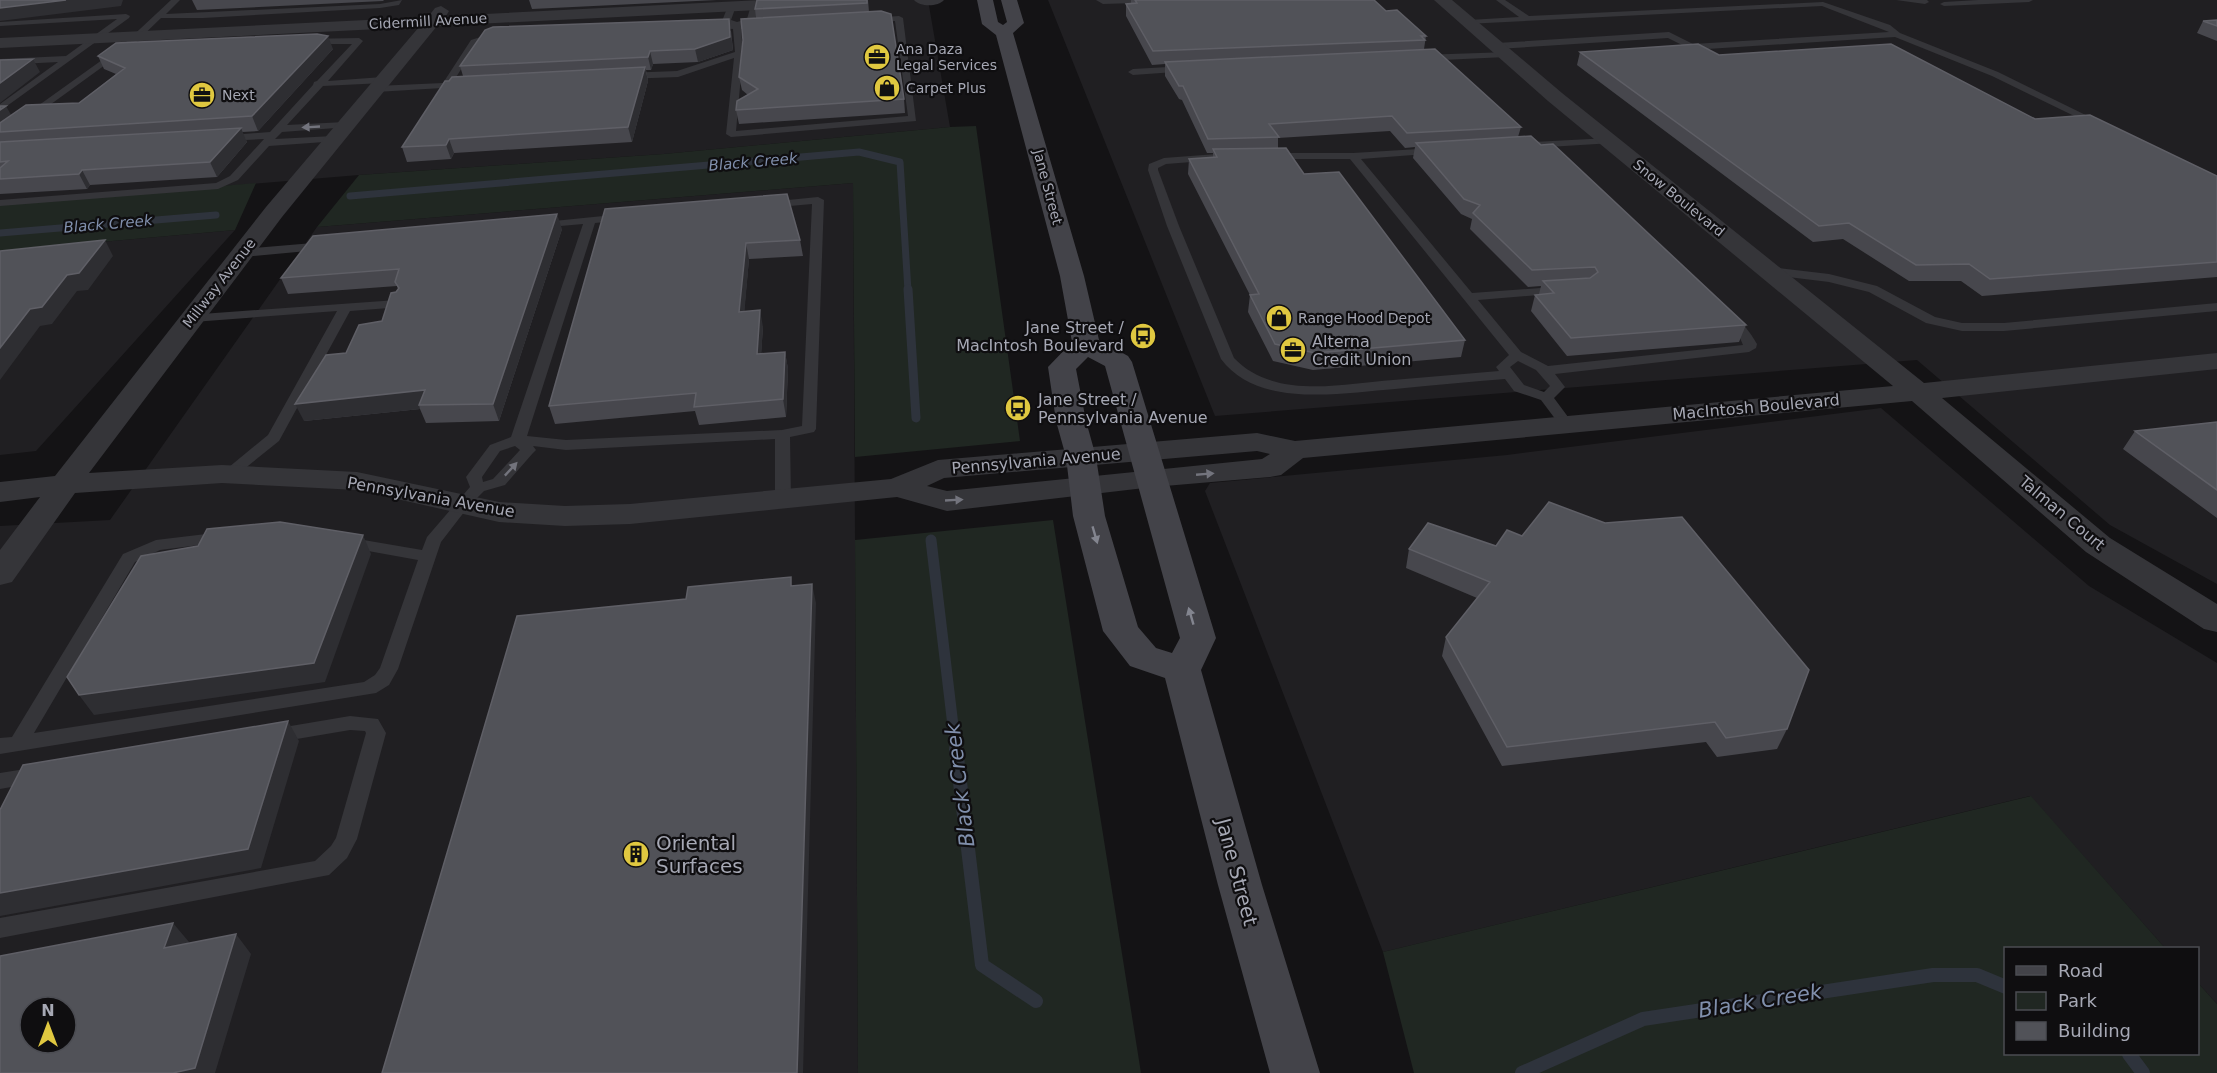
<svg xmlns="http://www.w3.org/2000/svg" width="2217" height="1073" font-family="'DejaVu Sans',sans-serif">
  <style>
    .built { fill: #201f22; fill-rule: evenodd }
    .green { fill: #202722 }
    .lines { fill: none; stroke-linecap: round; stroke-linejoin: round }
    .stream-far3 { stroke: #2e333c; stroke-width: 7 }
    .stream-far2 { stroke: #2e333c; stroke-width: 9 }
    .stream-far1 { stroke: #2e333c; stroke-width: 11 }
    .stream { stroke: #2e333c; stroke-width: 14 }
    .service { fill: #353539; fill-rule: evenodd }
    .minor { fill: #353539; fill-rule: evenodd }
    .secondary { fill: #434349; fill-rule: evenodd }
    .wall { fill: #47474d }
    .shaded-wall { fill: #2e2e32 }
    .building { fill: #515258; stroke: #5f5f66; stroke-width: 1.5; fill-rule: evenodd }
    .oneway { fill: #73747d }
    .oneway2 { fill: #83858f }
    .labels { text-anchor: middle; dominant-baseline: central; stroke-width: 4.5; stroke-linejoin: round; paint-order: stroke }
    .far-street-label { font-size: 14px; fill: #a6a8b4; stroke: #0f0e10 }
    .far-poi-label { font-size: 14px; fill: #a6a8b4; stroke: #0f0e10; text-anchor: start }
    .far-water-label { font-size: 15px; font-style: italic; fill: #808fac; stroke: #0f0e10 }
    .poi-label { font-size: 16px; fill: #a6a8b4; stroke: #0f0e10; text-anchor: start }
    .street-label { font-size: 16px; fill: #a6a8b4; stroke: #0f0e10 }
    .near-poi-label { font-size: 20px; fill: #a6a8b4; stroke: #0f0e10; text-anchor: start }
    .near-street-label { font-size: 20px; fill: #a6a8b4; stroke: #0f0e10 }
    .near-water-label { font-size: 21px; font-style: italic; fill: #808fac; stroke: #0f0e10 }
  </style>
  <rect width="100%" height="100%" fill="#141315"/>
  <path class="built" d="M0 0H928L950 127 664 154 359 175 0 205Z
    M1048 0H2217V584L2110 525 1917 360 1215 416Z
    M853 183 858 1073H0V526L110 520 317 227ZM30 1007H66V1043H30Z
    M235 230 36 451 0 455V251Z
    M1881 408 2089 586 2217 663V1004L2198 983V948H2165L2030 796 1383 952 1205 491 1210 483 1507 455Z"/>
  <path class="green" d="M976 126 1020 441 855 457 853 183 317 227 359 175 664 154 950 127Z
    M256 183 235 230 0 251V205Z
    M1053 520 1141 1073H858L855 540Z
    M2031 796 2165 948H2006V1054H2198V983L2217 1004V1073H1414L1383 952Z"/>
  <g class="lines">
    <path class="stream-far3" d="M350 196 859 152 900 162 908 291
      M0 233 216 215"/>
    <path class="stream-far2" d="M908 289 916 418"/>
    <path class="stream-far1" d="M931 540 956 751"/>
    <path class="stream" d="M956 749 982 965 1036 1001
      M2129 1054 2143 1073
      M1522 1073 1643 1019 1933 975H1977L2006 987"/>
    <path class="service" d="M171 0H180L166 14 380 4 402 0 399 5 380 8 203 18H161L131 47H125V43Z
      M1096 0H1170L1166 2 1103 4Z
      M1496 0H1505L1529 16 1823 2 1890 25 1900 33 1998 72 2106 125 2097 127 1992 76 1895 37 1692 50 1668 38 1497 49 1493 46 1497 43 1669 32 1693 44 1889 32 1822 6 1466 24V20H1469L1519 17Z
      M1896 0H1927L1929 2 1925 4Z
      M1978 0H2033L2029 2 1944 6 1940 4 1944 2Z
      M755 3 759 5 755 20 751 23 763 22 767 24 741 29 743 53 736 131 908 116 895 21 870 22 866 20 870 18 899 16 903 18 916 121 731 137 726 134 734 58 678 77 625 79 620 76 625 73 677 71 735 52 733 29 708 28 704 26 708 24H727L722 21 728 6 732 4 736 6 731 20 737 22 747 19 751 5Z
      M126 14 130 16 129 18 0 111V104L58 62 0 65V59L66 56 117 19 0 26V22Z
      M493 33 500 35 477 44 453 82 459 83V87L376 92 371 89 376 86 443 83 471 40Z
      M305 39 359 38 363 41 328 81 383 77 388 80 383 83 323 86 287 125 345 122 349 123V127L282 132 275 139 334 136 338 137V141L269 146 238 180 218 189 0 206V200L216 183 230 176 264 139 223 141 219 140V136L270 132 313 85 314 82 317 81 352 44H308L305 43Z
      M116 50 123 52 0 141V133Z
      M1509 52V56L1506 57 1421 61 1417 58 1421 55Z
      M1186 66 1191 69 1189 71 1133 75 1128 72 1133 69Z
      M1609 138 1613 139V143L1517 149 1512 146 1517 143Z
      M1435 148 1440 151 1439 153 1361 159 1472 293 1567 286 1569 289 1563 293 1478 300 1521 352 1548 366 1743 345 1740 338 1721 317 1727 313C1739 317 1751 333 1757 344L1756 348 1749 352 1555 374 1565 387 1554 398 1574 425 1567 429 1562 428 1541 400 1514 391 1505 379C1468 382 1432 385 1395 389 1342 393 1258 409 1221 359L1167 226 1148 170 1149 164 1164 158 1217 154 1222 157 1217 160 1166 164 1158 168V170L1179 226 1234 358C1274 400 1342 384 1393 380 1428 377 1464 374 1499 371L1496 367 1509 355 1350 159H1270L1265 156 1270 153H1353ZM1518 361 1536 370 1550 386 1544 392 1524 385 1510 367Z
      M818 197 824 200 816 429 814 432 790 437 791 500 789 503H777L775 500V439L566 450 533 446 536 450 533 453 505 485 484 491 468 507 441 542 398 669 389 685 376 693 0 754V738L12 737 123 554 156 540 223 532 229 533 231 537 229 541 223 542 160 550 135 562 34 733 364 682 375 675 380 668 418 560 346 547 340 546 338 542 340 538 346 537 422 550 427 537 470 487 466 477 490 445 511 437 583 224 538 228 534 227V223L623 214 629 217 623 220 595 223 527 436 566 440 782 430 802 426 812 204 768 208 762 205 768 202ZM515 446 520 450 493 479 483 482 482 477 500 451Z
      M325 242 329 243V249L243 257 237 253 243 249Z
      M1769 267 1829 274 1877 286 1935 317 1962 323H2004L2217 303V311L2004 331H1962L1926 323 1869 292 1829 282 1765 274 1763 271Z
      M397 300 402 301 403 304 402 307 350 311 279 441 233 478H223L220 475 223 472 268 435 337 311 193 322 188 321 186 318 188 315Z
      M350 716 378 719 386 733 357 839 347 858 329 875 0 938V918L315 861 331 846 336 838 366 733 365 731 350 730 273 743 266 741 263 736 266 731 273 729Z
      M38 767 45 769 48 775 45 781 0 789V773Z"/>
    <path class="minor" d="M761 0H865L857 5 437 26 282 217 89 473 222 465 357 472 499 502 565 506 630 504 891 479 938 460 1257 433 1295 441 1893 386 1548 101 1434 0H1452L1562 93 1924 383 2217 353V369L1942 398 2110 538 2217 604V632L2204 629 2086 552 1912 401 1303 458 1281 475 1270 477 1153 487 947 511 897 497 630 524 565 526 499 522 357 490 222 483 75 493 12 582 0 585V550L40 497 0 502V482L55 476 266 207 419 27 0 48V38L428 17 435 8 441 6 449 11 446 16ZM1257 451 1270 454 1262 459 947 491 927 486 944 478Z
      M914 0H944C938 7 920 7 914 0Z"/>
    <path class="secondary" d="M977 0H993L998 22 1003 25 1007 22 1001 0H1017L1024 23 1013 33 1084 276 1099 340 1128 356 1132 362 1216 638 1201 670 1262 885 1320 1073H1270L1218 885 1165 678 1130 666 1103 631 1073 516 1066 457 1056 421 1048 367 1072 342 1060 276 996 35 982 24ZM1088 357 1105 366 1180 638 1172 653 1156 648 1138 627 1105 516 1096 457 1086 421 1076 369Z"/>
  </g>
  <path class="wall" d="M192 0H384L383 1 197 10Z
    M529 0H717L532 9Z
    M757 0H868L869 12 904 99 905 113 739 124 736 110 748 95 742 90 739 77 756 18 755 9Z
    M1131 0H1374L1386 11 1426 36 1424 49 1521 127 1518 137 1746 325 1739 342 1567 356 1531 311 1535 295 1539 294 1541 286 1528 287 1470 229 1472 219 1461 214 1413 158 1415 147 1405 148 1390 131 1278 138V148L1465 340 1461 357 1313 370 1273 361 1248 312 1250 295 1188 174 1189 159 1213 157V153H1207L1182 100 1179 99 1165 76V64L1152 65 1126 16V4H1131Z
    M2217 20V41L2197 33 2203 21Z
    M731 31 733 50 698 62 653 64 651 70H646L648 81 632 142 454 153 451 159 407 162 402 147 449 81 463 76 460 66Z
    M333 49 258 131 242 132 247 142 217 177 90 185 87 189 0 194V106L11 116 79 103 116 74 104 69 98 56Z
    M1580 52 1719 55 2035 119 2217 176V277L1982 296 1961 281H1909L1843 239 1813 242 1577 65Z
    M605 209 800 240 803 256 749 259 744 312 763 327 761 354 785 352 788 369 786 417 699 425 695 411 555 424 549 406Z
    M562 229 499 421 426 423 420 409 304 421 346 353 382 321 398 289 397 286 288 294 281 278Z
    M2217 422V518L2123 449 2135 431Z
    M1428 523 1787 729 1777 749 1717 757 1706 742 1502 766 1442 656 1446 637 1477 598 1406 568 1409 549Z"/>
  <path class="shaded-wall" d="M66 0H123L121 6 0 21V8Z
    M729 19 733 50 698 62 695 49Z
    M328 36 333 49 258 131 252 116Z
    M650 51 653 64 651 70 648 57Z
    M33 59 40 72 0 103V83Z
    M645 67 648 81 632 142 628 127Z
    M6 106 14 120 0 130V110Z
    M241 128 247 142 217 177 210 162Z
    M449 139 454 153 451 159 446 145Z
    M82 170 90 185 87 189 79 174Z
    M557 214 562 229 499 421 493 404Z
    M105 240 113 256 88 290 77 291 52 324 40 326 0 380V348L30 309Z
    M746 243 749 259 743 329 739 312Z
    M760 310 763 327 760 372 757 354Z
    M785 352 788 369 786 417 783 399Z
    M425 390 419 405 420 409 304 421 295 404Z
    M363 535 371 554 325 682 94 715 79 695Z
    M812 584 816 603 803 1073H797Z
    M288 721 299 741 261 868 0 916V893Z
    M173 923 189 942 180 968 164 948Z
    M236 934 251 954 215 1073H173Z"/>
  <path class="building" d="M0 0H66L0 8Z
    M757 0H867V3L755 9Z
    M1135 0H1374L1386 11 1397 10 1426 36H1421L1425 40 1153 51 1126 4 1137 3Z
    M881 11 891 14 904 99 736 110 737 101 758 89 739 77 743 40 741 19Z
    M729 19 730 37 695 49 650 51 648 57 460 66 485 30 493 27Z
    M2217 20V26L2203 21Z
    M317 34 328 36 252 116 0 132V123L26 105 79 103 125 68 98 56 116 43Z
    M1698 44 1719 55 1891 44 2035 119 2090 115 2217 176V262L1990 279 1969 264 1916 265 1849 223 1819 226 1580 52Z
    M1435 49 1521 127 1407 133 1392 116 1269 124 1279 137 1208 139 1183 86H1179L1165 62Z
    M33 59 0 83V60Z
    M645 67 628 127 449 139 446 145 402 147 445 81H449L452 77Z
    M0 106H6L0 110Z
    M241 128 210 162 82 170 79 174 0 179V168L8 161 0 162V142Z
    M1531 136 1541 145 1553 144 1746 325 1571 338 1535 295 1554 293 1543 281 1590 278 1598 272 1595 267 1532 270 1473 213 1480 205 1464 199 1416 143Z
    M1286 148 1304 174 1339 172 1465 340 1315 353 1275 344 1250 295 1259 294 1189 159 1217 157 1213 149Z
    M787 194 800 240 746 243 739 312 760 310 757 354 785 352 783 399 694 407 696 393 549 406 605 209Z
    M557 214 493 404 419 405 425 390 295 404 326 355 346 353 359 325 382 321 391 293 396 292 399 288 395 282 399 269 281 278 313 236Z
    M105 240 79 273 67 275 42 307 30 309 0 348V251Z
    M2217 422V490L2135 431Z
    M1549 502 1605 523 1682 517 1809 670 1787 729 1726 738 1715 722 1507 747 1446 637 1490 582 1409 549 1428 523 1496 546 1507 530 1522 536Z
    M280 522 363 535 314 663 79 695 67 677 141 556 198 546 207 529Z
    M791 577V586L812 584 797 1073H382L517 616 686 599 688 587Z
    M288 721 248 849 0 893V810L23 765Z
    M173 923 164 948 236 934 195 1068 173 1073H0V956ZM30 1007H66V1043H30Z"/>
  <defs><path id="oneway-solid" d="M-6-.8H1V-3.2L6.5 0L1 3.2V.8H-6Z" transform="scale(1.5)"/></defs>
  <g class="oneway">
    <use href="#oneway-solid" transform="translate(311 127) rotate(177)"/>
    <use href="#oneway-solid" transform="translate(511 469) rotate(-47)"/>
    <use href="#oneway-solid" transform="translate(1205 474) rotate(-5)"/>
    <use href="#oneway-solid" transform="translate(954 500) rotate(-3)"/>
  </g>
  <g class="oneway2">
    <use href="#oneway-solid" transform="translate(1095 535) rotate(74)"/>
    <use href="#oneway-solid" transform="translate(1191 616) rotate(-106)"/>
  </g>
  <defs>
    <symbol id="office-disc" viewBox="-11 -11 22 22"><circle r="9.5" fill="#e0c840" stroke="#0f0e10"/><path d="M-6-3h4V-5.5h4V-3h4V5H-6ZM-1-4.5V-3h2v-1.5ZM-6 0V1H6V0Z" fill="#111"/></symbol>
    <symbol id="shop-disc" viewBox="-11 -11 22 22"><circle r="9.5" fill="#e0c840" stroke="#0f0e10"/><path d="M-5-2.5h2.3a2.7 3.5 0 0 1 5.4 0H5L5.5 6h-11ZM-1.5-2.5h3a1.5 2.3 0 0 0-3 0Z" fill="#111"/></symbol>
    <symbol id="bus-disc" viewBox="-11 -11 22 22"><circle r="9.5" fill="#e0c840" stroke="#0f0e10"/><path d="M-5-6H5V4H4V6H2V4H-2V6H-4V4H-5ZM-3.5-4V0h7V-4ZM-3.5 1.2v1.5H-2V1.2ZM2 1.2v1.5H3.5V1.2Z" fill="#111"/></symbol>
    <symbol id="building-disc" viewBox="-11 -11 22 22"><circle r="9.5" fill="#e0c840" stroke="#0f0e10"/><path d="M-4-6H4V6H1V3H-1V6H-4ZM-2.5-4.3h1.7v1.8h-1.7ZM.8-4.3h1.7v1.8H.8ZM-2.5-1h1.7V.8h-1.7ZM.8-1h1.7V.8H.8Z" fill="#111"/></symbol>
  </defs>
  <g fill-rule="evenodd">
    <use href="#office-disc" x="862" y="42" width="30" height="30"/>
    <use href="#shop-disc" x="872" y="73" width="30" height="30"/>
    <use href="#office-disc" x="187" y="80" width="30" height="30"/>
    <use href="#shop-disc" x="1264" y="303" width="30" height="30"/>
    <use href="#bus-disc" x="1128" y="321" width="30" height="30"/>
    <use href="#office-disc" x="1278" y="335" width="30" height="30"/>
    <use href="#bus-disc" x="1003" y="393" width="30" height="30"/>
    <use href="#building-disc" x="621" y="839" width="30" height="30"/>
  </g>
  <g class="labels">
    <g class="far-street-label">
      <text transform="translate(428 21) rotate(-3)">Cidermill Avenue</text>
      <text transform="translate(1048 187) rotate(75)">Jane Street</text>
      <text transform="translate(1679 198) rotate(39)">Snow Boulevard</text>
      <text transform="translate(219 283) rotate(-52)">Millway Avenue</text>
    </g>
    <g class="far-poi-label">
      <text x="896" y="49">Ana Daza<tspan x="896" dy="16">Legal Services</tspan></text>
      <text x="906" y="88">Carpet Plus</text>
      <text x="222" y="95">Next</text>
      <text x="1298" y="318">Range Hood Depot</text>
    </g>
    <g class="far-water-label">
      <text transform="translate(753 162) rotate(-5)">Black Creek</text>
      <text transform="translate(108 224) rotate(-5)">Black Creek</text>
    </g>
    <g class="poi-label">
      <text x="1124" y="327" text-anchor="end">Jane Street /<tspan x="1124" dy="18">MacIntosh Boulevard</tspan></text>
      <text x="1312" y="341">Alterna<tspan x="1312" dy="18">Credit Union</tspan></text>
      <text x="1038" y="399">Jane Street /<tspan x="1038" dy="18">Pennsylvania Avenue</tspan></text>
    </g>
    <g class="street-label">
      <text transform="translate(1756 407) rotate(-5)">MacIntosh Boulevard</text>
      <text transform="translate(1036 461) rotate(-5)">Pennsylvania Avenue</text>
      <text transform="translate(431 497) rotate(10)">Pennsylvania Avenue</text>
      <text transform="translate(2062 513) rotate(40)">Talman Court</text>
    </g>
    <g class="near-poi-label">
      <text x="656" y="843">Oriental<tspan x="656" dy="23">Surfaces</tspan></text>
    </g>
    <g class="near-street-label">
      <text transform="translate(1237 872) rotate(75)">Jane Street</text>
    </g>
    <g class="near-water-label">
      <text transform="translate(960 785) rotate(-97)">Black Creek</text>
      <text transform="translate(1760 1001) rotate(-9)">Black Creek</text>
    </g>
  </g>
  <rect x="2004" y="947" width="195" height="108" fill="#0f0e10" stroke="#4b4c52" stroke-width="1.5"/>
  <rect x="2016" y="966" width="30" height="9" fill="#434349" stroke="#4b4c52" stroke-width="1.5"/>
  <text x="2058" y="977" font-size="18" fill="#a6a8b4">Road</text>
  <rect x="2016" y="992" width="30" height="18" fill="#202722" stroke="#4b4c52" stroke-width="1.5"/>
  <text x="2058" y="1007" font-size="18" fill="#a6a8b4">Park</text>
  <rect x="2016" y="1022" width="30" height="18" fill="#515258" stroke="#4b4c52" stroke-width="1.5"/>
  <text x="2058" y="1037" font-size="18" fill="#a6a8b4">Building</text>
  <g transform="translate(48 1025)"><circle r="28" fill="#0f0e10" stroke="#4b4c52" stroke-width="1.5"/>
  <path d="M0-4.5L10 22L0 15L-10 22Z" fill="#e0c840"/>
  <text y="-9" font-size="16" font-weight="bold" text-anchor="middle" fill="#a6a8b4">N</text>
  </g>
</svg>
